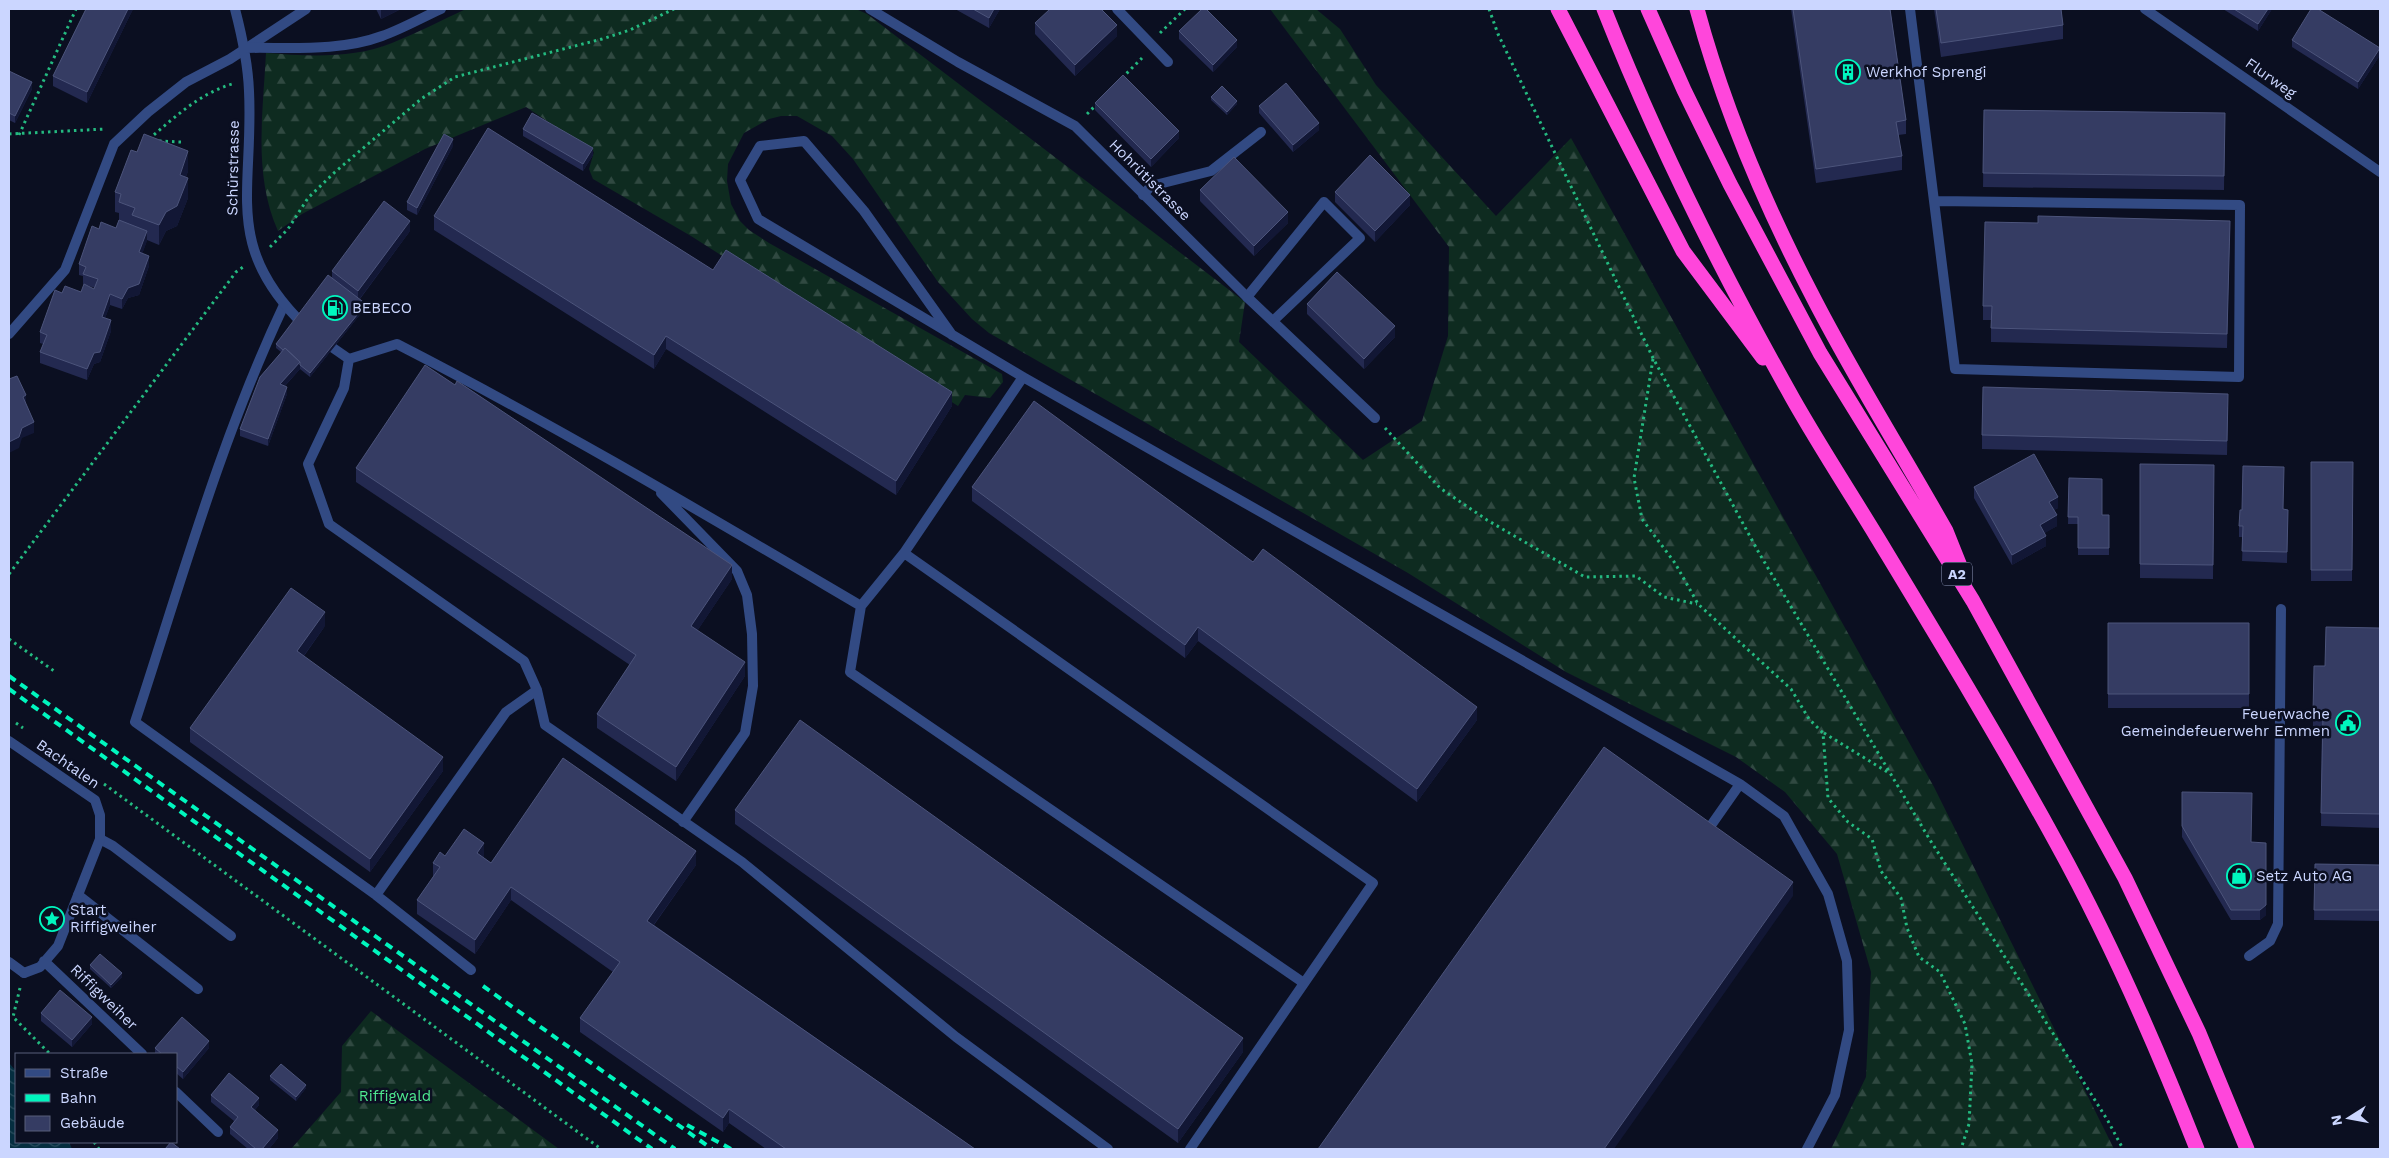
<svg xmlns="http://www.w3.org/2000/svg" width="2389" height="1158" font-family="'Work Sans',sans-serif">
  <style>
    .forest { fill: url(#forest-firs) }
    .water { fill: url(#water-waves) }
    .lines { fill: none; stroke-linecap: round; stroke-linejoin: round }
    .path { stroke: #24ba80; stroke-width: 3; stroke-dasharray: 2.5 4; stroke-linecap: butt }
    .lane { stroke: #324a83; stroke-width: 10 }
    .street { stroke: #324a83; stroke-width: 10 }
    .highway { stroke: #ff46db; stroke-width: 15 }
    .rail { stroke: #00f6be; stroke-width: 4; stroke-dasharray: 8 6; stroke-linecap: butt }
    .wall { fill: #232950 }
    .shaded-wall { fill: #121735 }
    .building { fill: #353c63; stroke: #4c547b }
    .labels { text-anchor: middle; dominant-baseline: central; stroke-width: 5; stroke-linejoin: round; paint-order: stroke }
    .shield { fill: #0b0f21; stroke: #919abc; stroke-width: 1 }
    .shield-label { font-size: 14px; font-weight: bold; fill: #cbd6ff }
    .poi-label { font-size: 15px; fill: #cbd6ff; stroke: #0b0f21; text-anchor: start }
    .street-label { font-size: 15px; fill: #cbd6ff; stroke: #0b0f21 }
    .park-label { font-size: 15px; fill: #4ee88f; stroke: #0b0f21 }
  </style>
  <defs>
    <pattern id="forest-firs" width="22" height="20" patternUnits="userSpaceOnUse" patternTransform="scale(1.25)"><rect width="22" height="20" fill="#0e2b20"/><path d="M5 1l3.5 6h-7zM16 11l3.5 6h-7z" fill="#304941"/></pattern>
    <pattern id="water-waves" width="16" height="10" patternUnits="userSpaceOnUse" patternTransform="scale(1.25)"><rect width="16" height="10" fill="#052e40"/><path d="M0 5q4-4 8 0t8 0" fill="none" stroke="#284c5d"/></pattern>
  </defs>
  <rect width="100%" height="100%" fill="#0b0f21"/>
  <path class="forest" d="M466 9H856L867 14 1245 302 1239 342 1363 460 1422 421 1448 336 1449 247 1270 9H1316L1340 29 1376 85 1496 216 1571 138 1934 787 2114 1149H1831L1866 1077 1871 972 1837 854 1785 792 1736 757 1566 672 1408 573 989 333 972 319 938 282 853 159 832 136 797 116H781L769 119 744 133 728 164 727 181 731 204 740 221 749 230 769 243 1002 374 1003 382 990 398 965 395 958 406 691 236 593 179 589 169 594 152 526 107 425 149 302 214 278 231C253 175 263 113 266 53 307 56 353 59 392 43 417 33 442 20 466 9Z
    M371 1011 559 1149H291L341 1092 342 1046Z"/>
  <path class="water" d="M9 1063 16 1071V1142H69L72 1149H9Z"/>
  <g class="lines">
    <path class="path" d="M1489 9 1498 34 1653 358 1759 553 1930 840 2017 976 2108 1121 2123 1149
      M1160 33 1185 9
      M1122 78 1142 58
      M1087 114 1097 104
      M9 134 105 129
      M19 135 76 9
      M149 139C175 117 199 94 232 84
      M159 141 181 142
      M270 247 288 229 308 198 335 172 421 99 455 77 602 39 630 30 674 9
      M1653 359 1634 478 1642 519 1675 563 1698 604 1791 689 1809 719 1823 733 1828 798 1848 822 1872 839 1881 871 1901 898 1907 928 1919 957 1940 972 1965 1024 1972 1064 1969 1124 1961 1149
      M1385 428 1440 488 1487 520 1585 577 1636 576 1664 597 1697 604
      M9 574 236 272 243 267
      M9 639 54 671
      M16 723 23 728
      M1824 733 1889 773
      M104 784 601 1149
      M20 988 13 1017 50 1054
      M94 1142 99 1149"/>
    <path class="lane" d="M1910 9 1955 369 2239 377 2240 205 1936 201
      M1143 195 1151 186 1211 171 1261 132
      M1247 297 1324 202 1360 238 1273 321
      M284 305C221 438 181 582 135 722L376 895 471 970
      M9 334 65 270 114 144 148 112 186 82 230 59 306 9
      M952 335 864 211 804 141 760 146 740 180 758 219 1023 377 1740 784 1784 816 1828 894 1847 961 1849 1030 1835 1095 1807 1149
      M323 341 349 359 344 388 308 464 329 524 524 661 537 690 545 725 742 862 956 1037 1108 1149
      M349 359 397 344C555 425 708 516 861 606L904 553 1373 883 1190 1149
      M661 493 737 571 747 595 752 634 753 686 745 733 683 822
      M904 553 1023 377
      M861 606 850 672 1304 983
      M1705 834 1740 784
      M100 839 113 846 231 936
      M78 895 198 989
      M376 895 506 712 537 690
      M2249 956 2270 941 2278 924 2281 609
      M9 962 24 973"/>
    <path class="street" d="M235 9C242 36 248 64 249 91 254 191 222 246 305 326
      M870 9 958 62 1075 126 1247 297 1375 418
      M1117 9 1168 62
      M2145 9 2380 172
      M244 48C289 47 339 52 382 36 402 29 421 18 441 9
      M9 741 95 800 100 815V839L58 946 40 967 24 973
      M44 961 142 1054
      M176 1092 218 1132"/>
    <path class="highway" d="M1558 9 1683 251 1763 358
      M1604 9C1657 143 1722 273 1793 399 1819 445 1849 491 1877 537 1938 638 2000 740 2057 844 2111 942 2156 1045 2197 1149
      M1648 9 1684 90 1730 184 1820 353 1973 601 2125 878 2199 1033 2247 1149
      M1697 9C1724 109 1765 205 1813 297 1854 377 1902 453 1946 531L1960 566"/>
    <path class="rail" d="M9 676 675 1149
      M9 689 652 1149
      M483 986 712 1149
      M687 1125 731 1149"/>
  </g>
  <path class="wall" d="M86 9H133L87 103 53 86V76Z
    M376 9H401L381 19Z
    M955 9H1000L989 28Z
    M1791 9H1890L1906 120V134L1898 135 1902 156V170L1816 183Z
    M1934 9H2061L2063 25V39L1941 57Z
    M2223 9H2272L2258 31Z
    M1035 23 1117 36 1075 76 1035 34Z
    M1179 31 1237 47 1213 72 1179 39Z
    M2292 40 2380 55 2358 89 2292 47Z
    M9 71 32 89 15 123 9 120Z
    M1211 97 1237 104 1227 115 1211 100Z
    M1095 103 1179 138 1151 167 1095 110Z
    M1259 106 1319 130 1293 152 1259 113Z
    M1984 110 2225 113 2224 190 1983 187Z
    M523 129 593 155 583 171 523 136Z
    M453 146 417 215 407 210V202Z
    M188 171 186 177 188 198 177 226 166 231 159 245 147 240 142 254 149 266 139 295 128 298 122 309 110 305 105 318 111 331 100 362 94 364 87 380 40 363V352L43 344 40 343V332L62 293 81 292 94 289 95 288 83 284V276L79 275V264L99 229 116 228 119 220V213L115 212V192Z
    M1200 190 1288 223 1254 256 1200 201Z
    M1335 192 1410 205 1375 242 1335 202Z
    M434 216 713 270 952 406 896 495 666 349 654 369 434 230Z
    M2230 221 2227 348 1991 342V320H1983V306Z
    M410 231 360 299 366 307 310 377 300 369 285 386 287 394 268 446 240 436V429L281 352 276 348V344L332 278V271Z
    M1307 304 1395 337 1364 369 1307 314Z
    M455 385 732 579 697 631 745 676 676 781 597 728V714L630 665 356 482V468Z
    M2228 407 2227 455 1982 449V435Z
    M2311 462H2353L2352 581H2311Z
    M2140 464 2214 465 2213 579 2140 578Z
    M2069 478 2102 515H2109V555H2078V524H2068Z
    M972 487 1253 562 1477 720 1417 802 1198 641 1185 658 972 501Z
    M1974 487 2058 508 2054 510 2057 526 2044 533 2046 546 2012 565 1974 498Z
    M2284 509 2288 510 2287 563 2242 561 2243 537H2239V526Z
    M2108 623H2249V708H2108Z
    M325 626 304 656 443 771 370 872 190 742V728Z
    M2380 628V828L2321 826 2322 727 2313 726V713L2325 666Z
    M2182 792 2251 842 2266 915 2260 920H2231L2182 837Z
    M735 810 1243 1052 1178 1143 735 824Z
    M445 856H484L483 857 491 863 696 865 654 925 975 1149H766L729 1123 723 1132 580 1032V1018L613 972 511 900 475 954 417 914V900L433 877V863Z
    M2315 864 2380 865V921L2314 920Z
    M90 965 122 977 111 988 90 969Z
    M41 1013 92 1024 72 1047 41 1021Z
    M155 1048H209L183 1079 176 1073V1054H155Z
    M270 1076 306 1088 296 1101 270 1080Z
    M211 1095 259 1105 255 1110 278 1138 269 1149H248L230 1134V1127L234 1121 211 1102Z"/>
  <path class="shaded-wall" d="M128 9H133L87 103V92Z
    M381 9H401L381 19Z
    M994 9H1000L989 28V18Z
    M2268 9H2272L2258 31V24Z
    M1117 25V36L1075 76V65Z
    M1237 40V47L1213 72V65Z
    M2380 48V55L2358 89V82Z
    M32 82V89L15 123V116Z
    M1237 101V104L1227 115V112Z
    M1319 123V130L1293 152V145Z
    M1179 131V138L1151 167V159Z
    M453 139V146L417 215V208Z
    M593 148V155L583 171V164Z
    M188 151V171L180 195V175Z
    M188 178V198L177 226 166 231 159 245V225L166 212Z
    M1410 195V205L1375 242V231Z
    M1288 212V223L1254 256V246Z
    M410 221V231L358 301V291Z
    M147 231V241L139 263V252Z
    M149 256V266L139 295 128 298 122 309V299L128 288Z
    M110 294V305L102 327V317Z
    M366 304V307L310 377V373Z
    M111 320V331L100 362 94 364 87 380V369L94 353Z
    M1395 326V337L1364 369V359Z
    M666 336V349L654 369V355Z
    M300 362V369L280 391V384Z
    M287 387V394L268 446V439Z
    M952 392V406L896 495V481Z
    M26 395V406L23 397Z
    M34 422V433L22 438 19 448 9 453V442L22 428Z
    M2058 497V508L2049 512V502Z
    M2057 515V526L2040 536V525Z
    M2046 536V546L2012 565V555Z
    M732 565V579L691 640V626Z
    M325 612V626L297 665V651Z
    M1198 627V641L1185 658V645Z
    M745 662V676L676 781V767Z
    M1477 707V720L1417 802V789Z
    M443 757V771L370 872V859Z
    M484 843V856L477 867V853Z
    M696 851V865L647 934V921Z
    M2266 853V915L2260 920V910Z
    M1793 882V896L1614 1149H1604Z
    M511 887V900L475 954V940Z
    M122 973V977L111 988V985Z
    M92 1017V1024L72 1047V1040Z
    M1243 1038V1052L1178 1143V1129Z
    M209 1041V1048L183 1079V1072Z
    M306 1085V1088L296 1101V1097Z
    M259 1098V1105L251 1114V1107Z
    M729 1109V1123L723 1132V1118Z
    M278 1130V1138L269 1149H262Z"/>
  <path class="building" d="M86 9H128L87 92 53 76Z
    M973 9H994L989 18Z
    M1050 9H1101L1117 25 1075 65 1035 23Z
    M1202 9H1206L1237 40 1213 65 1179 31Z
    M1793 9H1890L1906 120 1896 122 1902 156 1816 169Z
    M1936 9H2061L2063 25 1941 43Z
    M2234 9H2268L2258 24Z
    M2311 9H2318L2380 48 2358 82 2292 40Z
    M9 71 32 82 15 116 9 113Z
    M1123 75 1179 131 1151 159 1095 103Z
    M1286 83 1319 123 1293 145 1259 106Z
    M1222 86 1237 101 1227 112 1211 97Z
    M1984 110 2225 113 2224 176 1983 173Z
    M532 113 593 148 583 164 523 129Z
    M488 128 713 270 726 250 952 392 896 481 666 336 654 355 434 216Z
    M144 134 188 151 180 175 188 178 177 206 166 212 159 225 132 215 135 208 119 202 121 194 115 192 131 150 137 152Z
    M444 134 453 139 417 208 407 202Z
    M1370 155 1410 195 1375 231 1335 192Z
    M1234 157 1288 212 1254 246 1200 190Z
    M384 201 410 221 358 291 332 271Z
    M2038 216 2230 221 2227 334 1991 328 1992 306H1983L1985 222 2038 223Z
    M119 220 147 231 139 252 149 256 139 284 128 288 122 299 110 294 102 317 111 320 100 352 94 353 87 369 40 352 47 335 40 332 55 290 62 293 65 286 81 292 84 284 94 289 98 279 83 274 86 267 79 264 92 226 99 229 101 222 116 228Z
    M1337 272 1395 326 1364 359 1307 304Z
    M328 275 366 304 310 373 300 365V362L285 348 283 350 276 344Z
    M285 348 300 362 280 384 287 387 268 439 240 429 260 377Z
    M425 365 455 385 457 381 732 565 691 626 745 662 676 767 597 714 636 655 356 468Z
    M17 376 26 395 23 397 34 422 22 428 19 437 9 442V379Z
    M1983 387 2228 394 2227 441 1982 435Z
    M1034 401 1253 562 1263 549 1477 707 1417 789 1198 627 1185 645 972 487Z
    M2034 454 2058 497 2049 502 2057 515 2040 525 2046 536 2012 555 1974 487Z
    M2311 462H2353L2352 570H2311Z
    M2140 464 2214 465 2213 565 2140 564Z
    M2243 466 2284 467 2283 509 2288 510 2287 552 2242 551 2243 526H2239L2240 510H2242Z
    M2069 478 2102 479V515H2109V548H2078V517H2068Z
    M291 588 325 612 297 651 443 757 370 859 190 728Z
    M2108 623H2249V694H2108Z
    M2326 627 2380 628V814L2321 813 2323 713H2313L2314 666H2325Z
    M800 720 1243 1038 1178 1129 735 810Z
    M1604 747 1793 882 1604 1149H1318Z
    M563 758 696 851 647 921 975 1149H786L729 1109 723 1118 580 1018 620 962 511 887 475 940 417 900 440 867 433 863 440 852 445 856 464 829 484 843 477 853 491 863Z
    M2182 792 2252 793 2251 842 2266 843V905L2260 910H2231L2182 826Z
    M2315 864 2380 865V910H2314Z
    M100 954 122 973 111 985 90 965Z
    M60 990 92 1017 72 1040 41 1013Z
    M182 1017 209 1041 183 1072 176 1066V1054H162L155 1048Z
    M281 1064 306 1085 296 1097 270 1076Z
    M229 1073 259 1098 251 1107 278 1130 262 1149H256L230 1127 238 1117 211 1095Z
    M171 1142 180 1149H165Z"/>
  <defs>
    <symbol id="building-ring" viewBox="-11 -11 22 22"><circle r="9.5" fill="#0b0f21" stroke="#00f6be" stroke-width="1.5"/><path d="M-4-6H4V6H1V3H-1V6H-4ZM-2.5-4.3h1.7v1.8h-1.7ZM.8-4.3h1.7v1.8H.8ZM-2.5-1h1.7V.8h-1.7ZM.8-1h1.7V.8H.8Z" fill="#00f6be"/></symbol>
    <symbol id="fuel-ring" viewBox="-11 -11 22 22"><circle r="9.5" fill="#0b0f21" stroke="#00f6be" stroke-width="1.5"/><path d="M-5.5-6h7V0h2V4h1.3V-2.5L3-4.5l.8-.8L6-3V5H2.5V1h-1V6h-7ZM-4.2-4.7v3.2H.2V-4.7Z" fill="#00f6be"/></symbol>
    <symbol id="civic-ring" viewBox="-11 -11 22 22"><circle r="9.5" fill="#0b0f21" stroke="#00f6be" stroke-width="1.5"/><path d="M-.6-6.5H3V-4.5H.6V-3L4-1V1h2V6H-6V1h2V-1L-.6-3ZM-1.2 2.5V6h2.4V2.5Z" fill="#00f6be"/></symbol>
    <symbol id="shop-ring" viewBox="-11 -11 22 22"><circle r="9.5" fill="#0b0f21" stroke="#00f6be" stroke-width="1.5"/><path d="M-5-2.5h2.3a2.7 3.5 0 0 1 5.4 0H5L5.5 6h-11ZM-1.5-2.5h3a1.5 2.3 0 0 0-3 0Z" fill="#00f6be"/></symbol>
    <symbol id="sight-ring" viewBox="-11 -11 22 22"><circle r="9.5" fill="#0b0f21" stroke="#00f6be" stroke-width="1.5"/><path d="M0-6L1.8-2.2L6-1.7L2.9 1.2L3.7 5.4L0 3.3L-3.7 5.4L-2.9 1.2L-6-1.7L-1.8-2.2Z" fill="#00f6be"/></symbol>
  </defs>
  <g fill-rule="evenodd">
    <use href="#building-ring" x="1834" y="58" width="28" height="28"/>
    <use href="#fuel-ring" x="321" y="294" width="28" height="28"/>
    <use href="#civic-ring" x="2334" y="709" width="28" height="28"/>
    <use href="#shop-ring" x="2225" y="862" width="28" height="28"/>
    <use href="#sight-ring" x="38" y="905" width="28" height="28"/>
  </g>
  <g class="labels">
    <rect class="shield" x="1942" y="562.5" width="30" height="23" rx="4"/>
    <g class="shield-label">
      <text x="1957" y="574">A2</text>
    </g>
    <g class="poi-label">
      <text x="1866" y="72">Werkhof Sprengi</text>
      <text x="352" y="308">BEBECO</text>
      <text x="2330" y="714" text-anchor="end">Feuerwache<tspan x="2330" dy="17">Gemeindefeuerwehr Emmen</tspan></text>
      <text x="2256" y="876">Setz Auto AG</text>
      <text x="70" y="910">Start<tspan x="70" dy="17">Riffigweiher</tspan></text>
    </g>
    <g class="street-label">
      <text transform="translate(2271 78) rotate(35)">Flurweg</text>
      <text transform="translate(233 168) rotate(-89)">Schürstrasse</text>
      <text transform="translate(1150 180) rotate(45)">Hohrütistrasse</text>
      <text transform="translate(68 764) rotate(35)">Bachtalen</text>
      <text transform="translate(104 997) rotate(44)">Riffigweiher</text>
    </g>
    <g class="park-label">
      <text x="395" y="1096">Riffigwald</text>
    </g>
  </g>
  <rect width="2389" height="1158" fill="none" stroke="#cbd6ff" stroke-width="20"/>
  <rect x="15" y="1053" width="162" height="90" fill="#0b0f21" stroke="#585f7a"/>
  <rect x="25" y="1069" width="25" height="8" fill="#324a83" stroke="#585f7a"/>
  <text x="60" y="1078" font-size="15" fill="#cbd6ff">Straße</text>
  <rect x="25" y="1094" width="25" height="8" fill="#00f6be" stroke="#585f7a"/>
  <text x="60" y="1103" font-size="15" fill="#cbd6ff">Bahn</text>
  <rect x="25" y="1116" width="25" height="15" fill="#353c63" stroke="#585f7a"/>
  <text x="60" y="1128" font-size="15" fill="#cbd6ff">Gebäude</text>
  <g transform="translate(2349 1118) rotate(259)" stroke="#0b0f21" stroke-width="4" paint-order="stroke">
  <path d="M0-4L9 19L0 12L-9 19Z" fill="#cbd6ff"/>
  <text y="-8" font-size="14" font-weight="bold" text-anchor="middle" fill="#cbd6ff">N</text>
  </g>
</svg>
